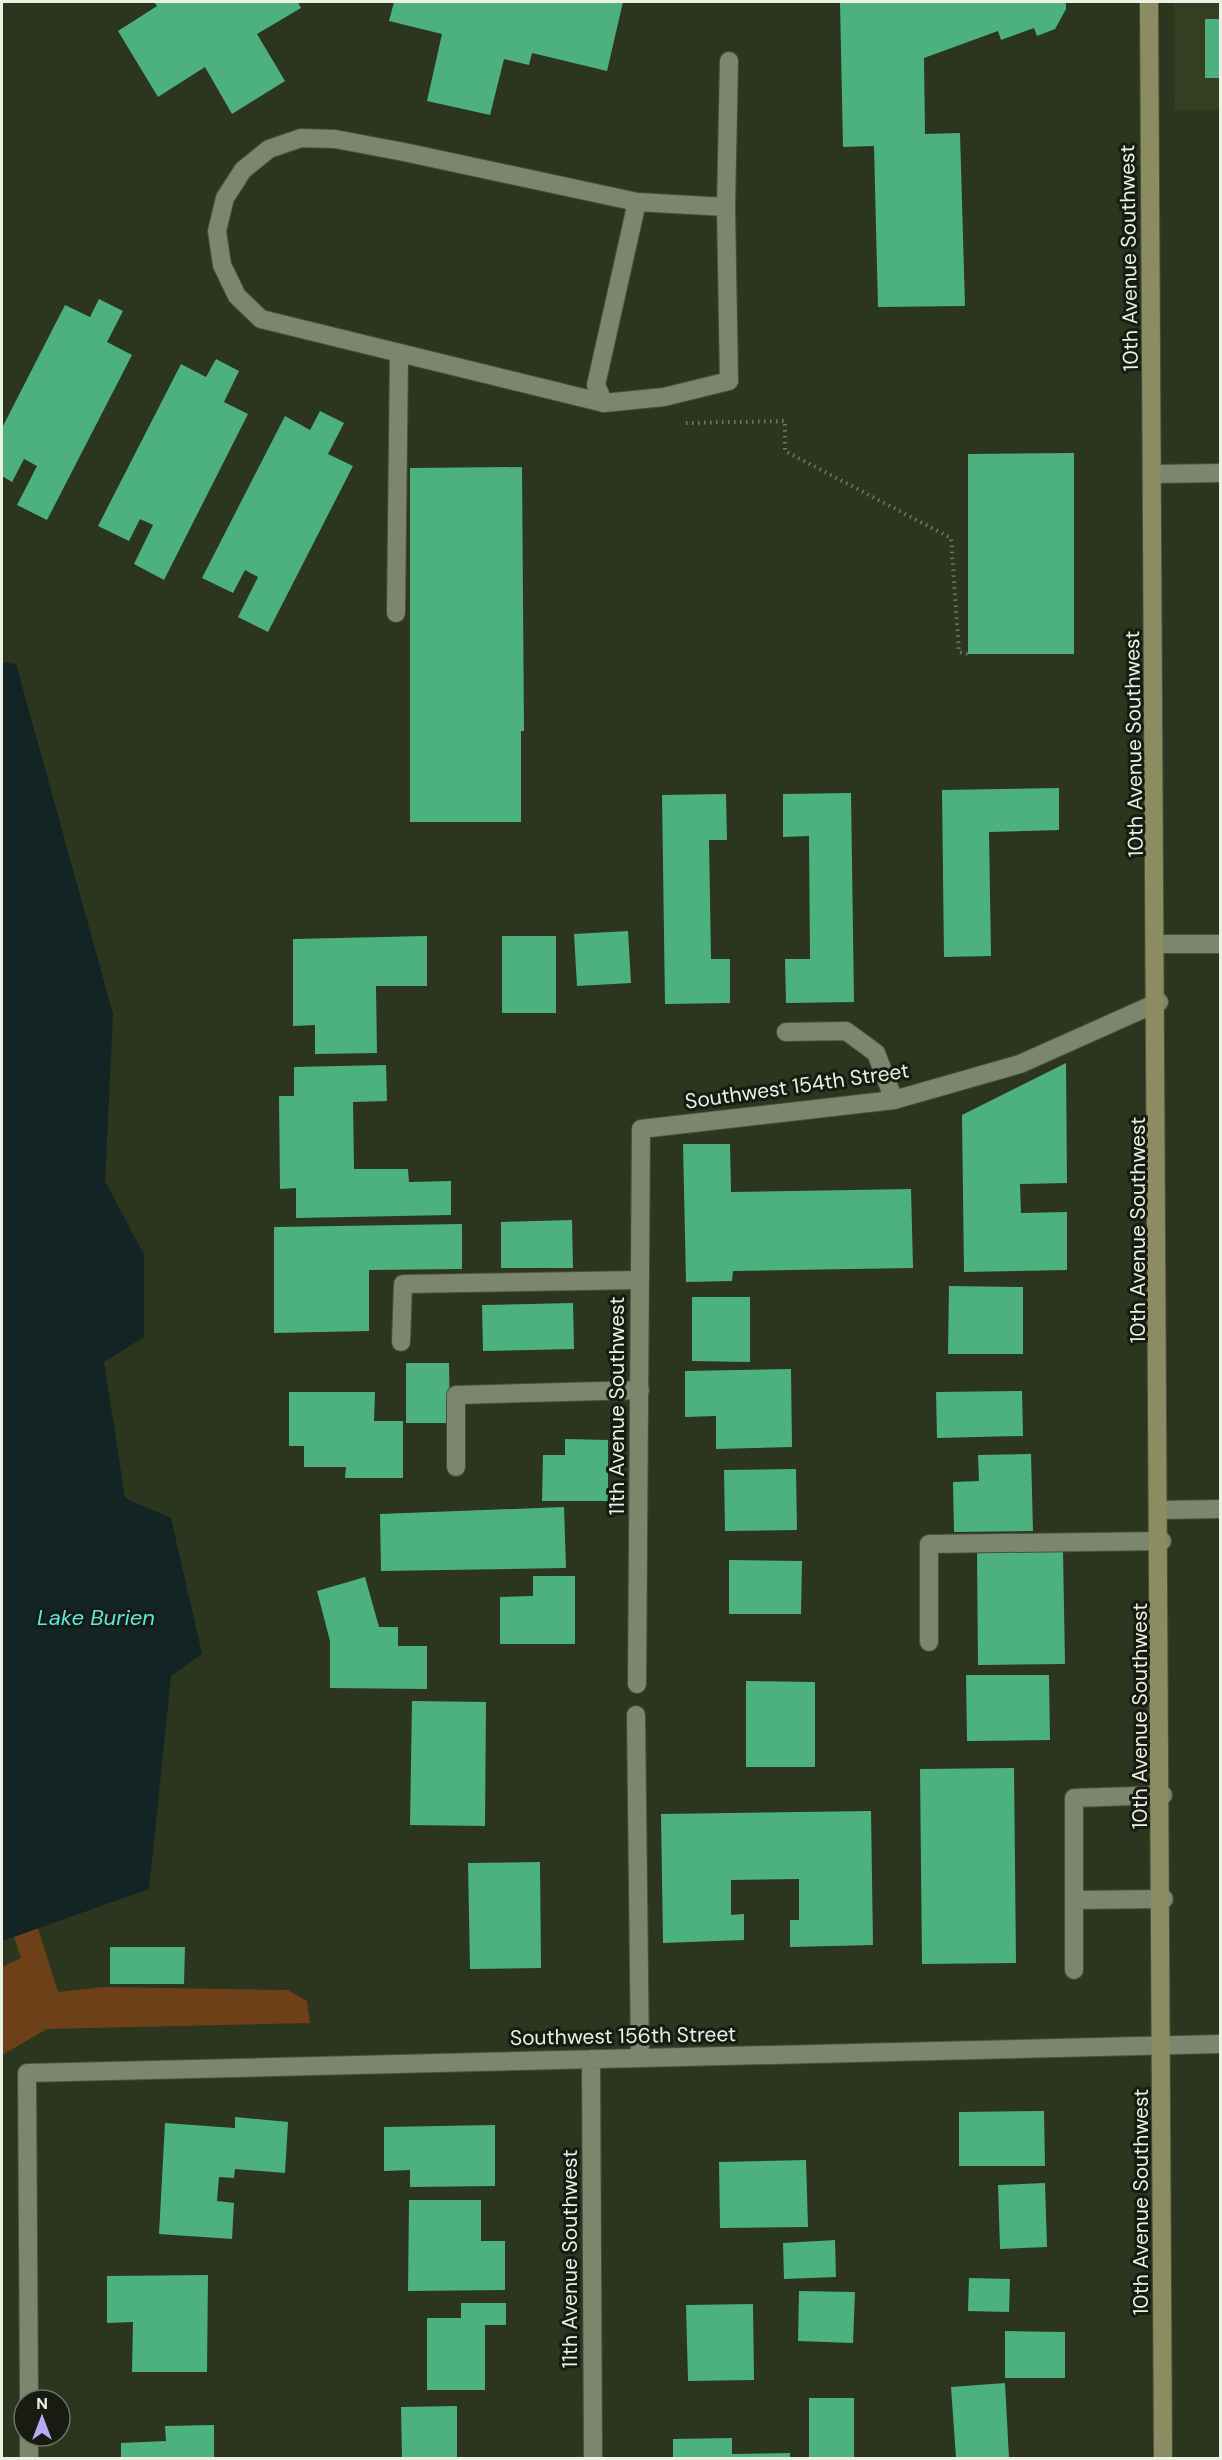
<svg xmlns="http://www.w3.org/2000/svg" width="1222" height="2460" font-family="'DM Sans',sans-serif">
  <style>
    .built { fill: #343f21 }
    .green { fill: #6d4017 }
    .water { fill: #122424 }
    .building { fill: #4db17f }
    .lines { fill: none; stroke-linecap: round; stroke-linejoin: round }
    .lane-casing { stroke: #48503b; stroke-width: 20 }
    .street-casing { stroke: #48503b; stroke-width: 20 }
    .secondary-casing { stroke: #48503b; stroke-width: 20 }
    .path { stroke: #717965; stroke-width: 4; stroke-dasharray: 1.5 4.5; stroke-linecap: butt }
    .lane { stroke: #7b866c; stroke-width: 18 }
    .street { stroke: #7b866c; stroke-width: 18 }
    .secondary { stroke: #8c8c62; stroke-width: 18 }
    .labels { text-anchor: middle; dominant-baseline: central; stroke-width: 6; stroke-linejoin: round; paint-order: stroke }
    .street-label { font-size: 21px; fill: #ebf1e3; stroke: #171b11 }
    .water-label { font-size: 22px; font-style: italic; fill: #5ce8e4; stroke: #171b11 }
  </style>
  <rect width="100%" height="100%" fill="#2c351e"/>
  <path class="built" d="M1174 2H1220V110H1175Z"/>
  <path class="green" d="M38 1928 58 1992 104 1987 288 1990 307 2001 310 2023 47 2029 2 2055V1967L21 1958 14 1937Z"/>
  <path class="water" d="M2 662 16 664 113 1014 105 1181 144 1255V1337L104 1362 125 1498 171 1518 202 1654 171 1676 149 1889 2 1941Z"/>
  <path class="building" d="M154 2H298L301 8 257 34 285 81 232 114 205 67 158 97 118 31 157 6Z
    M394 2H623L607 71 532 53 529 65 504 59 490 115 427 101 442 34 389 21Z
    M840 2H1066V9L1055 29 1037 36 1034 28 1001 40 998 31 924 58 925 134 960 133 965 306 878 307 874 146 843 147Z
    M1205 19H1220V78H1205Z
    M99 299 123 311 107 342 132 355 47 520 17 505 37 466 24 459 12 482 2 476V428L65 305 90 317Z
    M216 359 239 371 224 402 248 414 164 580 134 564 153 525 140 519 129 541 98 526 181 364 206 377Z
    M320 411 344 423 328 454 353 466 268 632 238 617 258 577 245 570 233 593 202 578 285 416 310 430Z
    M1074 453V654H968V454Z
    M522 467 524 731H521V822H410V468Z
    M1059 788V830L989 832 991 956 944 957 942 790Z
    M851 793 854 1002 786 1003 785 959H810L809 836 783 837V794Z
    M726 794 727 840H709L711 959H730V1003L665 1004 662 795Z
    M628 931 631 983 577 986 574 934Z
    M427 936V986H376L377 1053 315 1054V1025L293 1026V939Z
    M502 936H556V1013H502Z
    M1066 1063 1067 1183 1020 1184 1021 1213 1067 1212V1270L964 1272 962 1115Z
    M386 1065 387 1101 353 1102 354 1169H408L409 1182 451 1181V1215L296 1218V1188L280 1189 279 1096H294V1067Z
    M683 1144H730L731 1192 911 1189 913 1268 733 1271 732 1281 686 1282Z
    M572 1220 573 1268H501V1222Z
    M462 1224V1269L369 1270V1331L274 1333V1227Z
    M949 1286 1023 1287V1354H948Z
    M692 1297H750V1362L692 1361Z
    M573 1303 574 1349 483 1351 482 1305Z
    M406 1363H449L450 1423H406Z
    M791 1369 792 1447 716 1449V1416L685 1417V1371Z
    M1022 1391 1023 1436 937 1438 936 1392Z
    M289 1392H375L374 1421H403V1478H345L346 1467H304V1446H289Z
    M565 1439 608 1440V1501H542L543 1455H565Z
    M1031 1454 1033 1531 954 1532 953 1482 979 1481 978 1455Z
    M796 1469 797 1530 725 1531 724 1470Z
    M564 1507 566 1568 381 1571 380 1514Z
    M977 1551H1063L1065 1664 978 1665Z
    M729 1560 802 1561 801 1614H729Z
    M533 1576H575V1644H500V1597L533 1596Z
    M365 1577 379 1627H398V1646H427V1689L330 1688V1641L317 1591Z
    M966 1675H1049L1050 1740 967 1741Z
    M746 1681 815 1682V1767H746Z
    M412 1701 486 1702 485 1826 410 1825Z
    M1014 1768 1016 1963 922 1964 920 1769Z
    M871 1811 873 1945 790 1947V1920H799V1879L731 1880V1915L744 1914V1940L663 1943 661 1814Z
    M540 1862 541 1968 470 1969 468 1863Z
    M110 1947H185L184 1984H110Z
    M1044 2111 1045 2166H959V2112Z
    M235 2117 288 2122 285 2173 235 2169 234 2178 219 2177 217 2201 234 2203 232 2239 159 2234 165 2123 235 2128Z
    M495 2125V2186L410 2187V2170L384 2171V2127Z
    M806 2160 808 2227 720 2228 719 2162Z
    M1045 2183 1047 2247 1000 2249 998 2185Z
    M409 2200H481V2241H505V2290L408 2291Z
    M835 2240 836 2277 784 2279 783 2243Z
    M208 2275 207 2372H132L133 2322 107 2323V2276Z
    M969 2278 1010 2279 1009 2312 968 2311Z
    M799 2291 855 2292 853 2343 798 2341Z
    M461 2303H506V2325H485V2390H427V2318H461Z
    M753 2304 754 2380 688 2381 686 2305Z
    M1005 2331 1065 2332V2378H1005Z
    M1005 2383 1009 2458H956L951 2387Z
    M809 2398H854V2458H809Z
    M457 2406V2458H402L401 2407Z
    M214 2425V2458H121V2443L166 2441 165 2426Z
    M732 2438V2454L790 2453V2458H673V2439Z"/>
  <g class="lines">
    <defs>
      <path id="lane" d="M726 207 637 202 404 152 335 139 301 138 269 149 243 170 225 198 217 231 222 265 237 296 261 319 604 403 664 397 729 381 726 207 729 61
        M604 403 596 385 637 202
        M1154 474 1220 473
        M396 613 399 354
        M786 1032 846 1031 876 1053 894 1100
        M401 1342 403 1284 640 1280
        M456 1467V1395L640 1390
        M1161 1510 1220 1509
        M929 1642V1544L1162 1541
        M1163 1795 1074 1798V1900L1164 1899
        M1074 1900V1970"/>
      <path id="street" d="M1159 944H1220
        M637 1684 641 1129 894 1100 1020 1064 1159 1002
        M636 1715 640 2058
        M591 2059 593 2458
        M29 2400 27 2073 1220 2044
        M29 2436V2458"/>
      <path id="secondary" d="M1149 2C1157 820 1166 1639 1163 2458"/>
    </defs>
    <use href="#lane" class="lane-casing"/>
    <use href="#street" class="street-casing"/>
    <use href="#secondary" class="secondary-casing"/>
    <path class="path" d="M686 423 785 421V451L951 538 959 652 968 654"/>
    <use href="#lane" class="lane"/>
    <use href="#street" class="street"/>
    <use href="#secondary" class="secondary"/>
  </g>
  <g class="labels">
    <g class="street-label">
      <text transform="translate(1129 258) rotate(-91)">10th Avenue Southwest</text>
      <text transform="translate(1134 744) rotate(-91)">10th Avenue Southwest</text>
      <text transform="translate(797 1086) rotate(-8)">Southwest 154th Street</text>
      <text transform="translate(1138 1230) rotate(-90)">10th Avenue Southwest</text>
      <text transform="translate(617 1406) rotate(-90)">11th Avenue Southwest</text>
      <text transform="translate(1140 1716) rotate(-90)">10th Avenue Southwest</text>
      <text transform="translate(623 2036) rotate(-1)">Southwest 156th Street</text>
      <text transform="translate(1141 2202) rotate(-90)">10th Avenue Southwest</text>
      <text transform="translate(570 2259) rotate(-90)">11th Avenue Southwest</text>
    </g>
    <g class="water-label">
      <text x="96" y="1617">Lake Burien</text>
    </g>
  </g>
  <rect width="1222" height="2460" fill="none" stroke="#ebf1e3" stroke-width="6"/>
  <g transform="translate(42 2418)"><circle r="28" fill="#171b11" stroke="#6c7165" stroke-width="1.5"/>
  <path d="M0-4.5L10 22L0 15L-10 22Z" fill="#baaaf6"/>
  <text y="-9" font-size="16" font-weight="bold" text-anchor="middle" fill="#ebf1e3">N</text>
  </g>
</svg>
